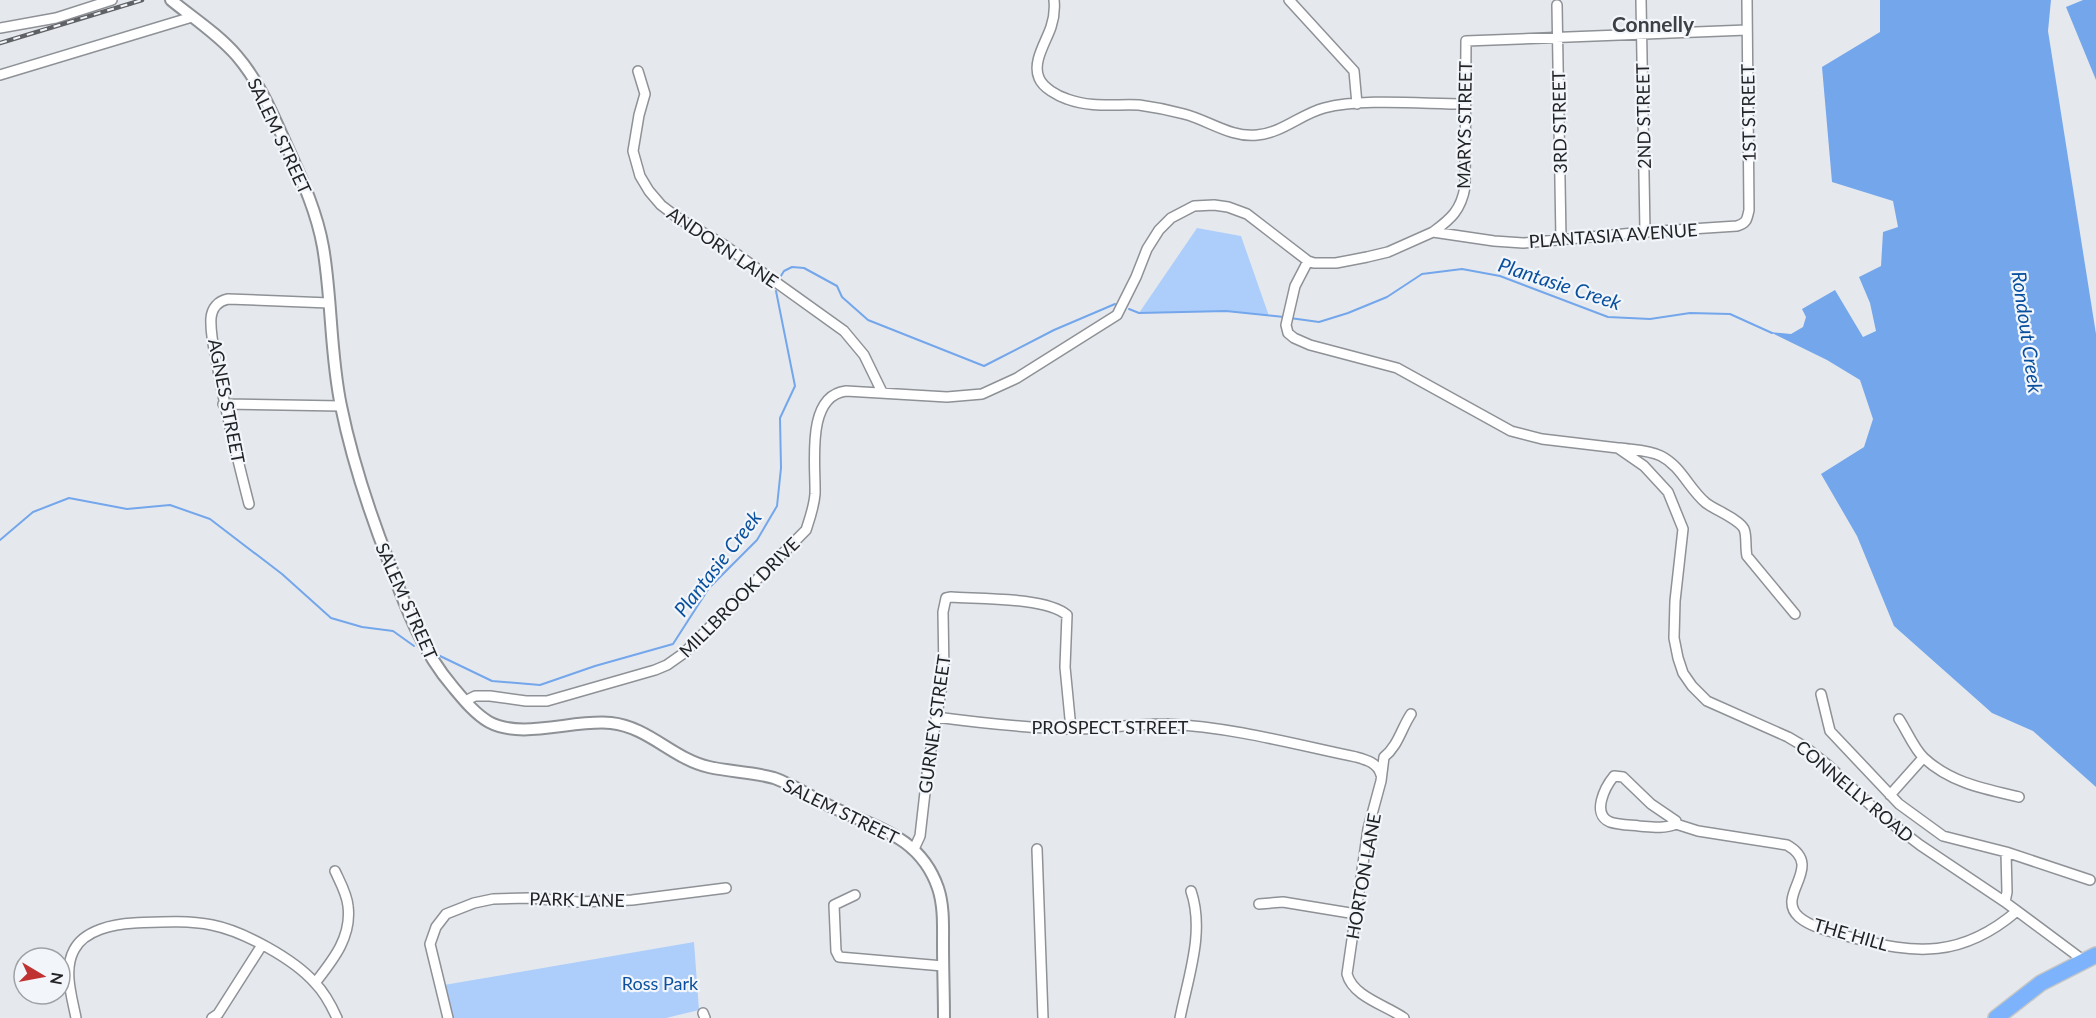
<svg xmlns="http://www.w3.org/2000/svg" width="2096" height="1018" font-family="Lato,sans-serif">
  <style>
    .green { fill: #adcefb }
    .water { fill: #74a6eb }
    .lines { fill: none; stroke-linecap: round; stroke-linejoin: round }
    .stream { stroke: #74a6eb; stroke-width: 2 }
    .minor-casing { stroke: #8e9196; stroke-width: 12 }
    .tertiary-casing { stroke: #8e9196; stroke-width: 14 }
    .trunk-casing { stroke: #c6c6c6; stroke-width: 18 }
    .minor { stroke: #fff; stroke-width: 9 }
    .tertiary { stroke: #fff; stroke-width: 10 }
    .trunk { stroke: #7cb3fc; stroke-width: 15 }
    .rail-casing { stroke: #5f6164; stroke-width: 4.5 }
    .rail { stroke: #f2f6fb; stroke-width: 2; stroke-dasharray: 7; stroke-linecap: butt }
    .labels { text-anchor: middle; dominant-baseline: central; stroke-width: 4.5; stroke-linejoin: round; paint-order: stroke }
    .street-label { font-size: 18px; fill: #222325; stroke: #f2f6fb }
    .park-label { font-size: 18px; fill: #0c51a0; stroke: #f2f6fb }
    .water-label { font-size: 20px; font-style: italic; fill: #084f9e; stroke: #f2f6fb }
    .quarter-label { font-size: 21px; font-weight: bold; fill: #3d4044; stroke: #f2f6fb }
  </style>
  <rect width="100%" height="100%" fill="#e5e9ee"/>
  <path class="green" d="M1197 228 1241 236 1269 316 1226 311 1139 313Z
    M694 942 699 1010 666 1018H452L444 985Z"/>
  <path class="water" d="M1880 0H2051L2048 31 2096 334V787L2033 731 1992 713 1894 626 1857 536 1821 474 1864 447 1873 419 1860 380 1827 360 1770 332 1791 334 1803 327 1806 317 1802 309 1835 290 1863 337 1876 331 1870 303 1859 277 1881 266 1883 232 1898 227 1893 201 1832 182 1822 67 1880 32Z
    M2083 0H2096V80L2066 7Z"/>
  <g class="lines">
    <path class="stream" d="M779 279 784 271 792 267 804 268 837 286 842 297 868 320 984 366 1054 330 1115 304
      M1129 309 1139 313 1226 311 1284 317
      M1290 318 1319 322 1348 313 1387 297 1422 274 1462 269 1500 276 1608 317 1650 319 1690 313 1730 314 1772 333
      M0 540 33 512 69 498 127 509 170 505 210 519 282 574 331 618 362 627 393 631 414 646
      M438 655 492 681 540 685 595 666 673 644 709 588 757 540 777 506 781 468 780 418 795 386 776 291"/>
    <defs>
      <path id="minor" d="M1054 0C1055 9 1054 18 1051 27 1046 42 1032 62 1039 78 1043 88 1058 96 1067 99 1091 108 1115 104 1139 105 1154 107 1169 110 1184 114 1208 120 1231 138 1257 135 1282 133 1301 114 1324 108 1363 98 1423 104 1465 104
        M1289 0 1354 71 1357 104
        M1641 0 1645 232
        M1557 5 1561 240
        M0 28 56 18 112 0
        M638 71 645 94 639 115 633 151 640 176 649 191 661 205 678 218 724 245 844 331 864 355 882 392
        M0 75 192 17
        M1433 232C1451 219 1461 210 1465 187L1466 41 1747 30
        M1308 261 1295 286 1286 325 1288 333 1294 338 1310 345 1397 368 1511 431 1542 439 1618 448 1644 466 1668 492 1683 529 1675 601 1674 638 1678 658 1683 673 1692 686 1707 701 1788 737 1805 747 1829 766 1882 816 1920 845 2005 902 2083 960
        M223 404 341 406
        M1620 448C1634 450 1649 450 1661 456 1681 466 1689 489 1706 503 1715 510 1739 519 1744 529 1747 535 1745 548 1747 556L1795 614
        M249 504C237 457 225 411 217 364 214 350 210 333 211 318 212 308 218 301 228 299L329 303
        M1821 694 1830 731 1899 804 1943 836 2006 852 2090 880
        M465 701 475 696H490L526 701H547L655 670 667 665 684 653 806 530C810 518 814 507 815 494 816 466 805 396 846 391L947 397 982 394 1017 378 1117 315 1136 277 1147 249 1159 230 1171 218 1194 206 1214 205 1228 207 1247 214 1308 261 1314 263H1336L1367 257 1388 252 1433 232 1494 241 1523 243 1645 232 1737 226C1747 223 1747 219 1749 210L1747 0
        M936 717C981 723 1026 728 1072 729 1104 729 1137 723 1168 724 1231 727 1294 744 1356 757 1367 760 1378 763 1381 775
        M1899 719C1907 731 1914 749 1924 758 1951 783 1985 789 2019 797
        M1614 776 1623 777 1651 804 1676 821V824C1664 829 1652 827 1639 826 1630 825 1619 825 1610 822 1591 814 1605 787 1614 776Z
        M1890 795 1923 758
        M1676 824 1698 831 1787 845C1826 867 1774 895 1799 917 1812 928 1833 932 1850 937 1916 955 1962 958 2017 911
        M914 849 920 836 928 766 944 674 943 612 946 598 951 597C980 599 1046 597 1067 615L1065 667 1071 729
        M1037 849 1043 1018
        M855 895 834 905 836 951 839 957 943 966
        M2005 902 2007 892 2006 852
        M1259 904 1283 902 1356 914
        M315 983C333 960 352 937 348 906 347 894 340 882 335 871
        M703 1013 705 1018
        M76 1018C72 997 63 970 74 950 84 930 114 924 134 923 160 922 187 920 212 925 243 931 294 959 315 983 324 992 332 1007 337 1018
        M212 1018 218 1014 262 945
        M448 1018 430 944 436 927 446 914 474 903 493 899 529 898 578 902 632 900 726 888
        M1180 1018C1188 977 1205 932 1191 891
        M1404 1018C1386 1005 1353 997 1347 974L1368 829 1381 781 1384 757C1398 746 1401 729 1411 714"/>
      <path id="tertiary" d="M171 0C193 18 218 34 237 56 261 84 274 118 289 151 303 182 317 213 323 247 332 299 330 354 341 406 352 460 370 514 390 565 406 608 422 651 453 687 463 699 475 714 489 722 522 740 574 719 611 723 649 727 673 759 709 767 731 772 753 772 774 778 794 785 813 798 832 807 876 828 920 836 938 888 944 906 943 926 943 945 943 970 944 994 944 1018"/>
      <path id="trunk" d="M1996 1018 2041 983 2096 955"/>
    </defs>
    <use href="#minor" class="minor-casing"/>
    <use href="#tertiary" class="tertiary-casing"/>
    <use href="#trunk" class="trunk-casing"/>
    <use href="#minor" class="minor"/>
    <use href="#tertiary" class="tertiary"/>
    <use href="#trunk" class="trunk"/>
    <defs>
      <path id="rail" d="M0 43 142 0"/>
    </defs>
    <use href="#rail" class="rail-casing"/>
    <use href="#rail" class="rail"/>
  </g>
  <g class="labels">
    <g class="street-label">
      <text transform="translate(1748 113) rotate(-91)">1ST STREET</text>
      <text transform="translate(1643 116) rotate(-91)">2ND STREET</text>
      <text transform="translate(1559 122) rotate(-91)">3RD STREET</text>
      <text transform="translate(1464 125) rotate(-89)">MARYS STREET</text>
      <text transform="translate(280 136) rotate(65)">SALEM STREET</text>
      <text transform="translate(1613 235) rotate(-4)">PLANTASIA AVENUE</text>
      <text transform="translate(723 247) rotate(34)">ANDORN LANE</text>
      <text transform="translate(227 401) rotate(79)">AGNES STREET</text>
      <text transform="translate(739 597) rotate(-45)">MILLBROOK DRIVE</text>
      <text transform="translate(407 601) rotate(66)">SALEM STREET</text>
      <text transform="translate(934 724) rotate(-82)">GURNEY STREET</text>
      <text x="1110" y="727">PROSPECT STREET</text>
      <text transform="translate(1855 791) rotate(40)">CONNELLY ROAD</text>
      <text transform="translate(841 811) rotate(26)">SALEM STREET</text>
      <text transform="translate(1363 876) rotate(-80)">HORTON LANE</text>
      <text transform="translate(577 899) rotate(1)">PARK LANE</text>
      <text transform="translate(1851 934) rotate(16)">THE HILL</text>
    </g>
    <g class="park-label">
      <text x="660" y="983">Ross Park</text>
    </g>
    <g class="water-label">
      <text transform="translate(1560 283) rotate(18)">Plantasie Creek</text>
      <text transform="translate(2028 332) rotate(82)">Rondout Creek</text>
      <text transform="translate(717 563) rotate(-52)">Plantasie Creek</text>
    </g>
    <g class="quarter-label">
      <text x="1653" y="23">Connelly</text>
    </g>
  </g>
  <g transform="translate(42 976) rotate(100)"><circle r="28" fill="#f2f6fb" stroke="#9fa2a5" stroke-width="1.5"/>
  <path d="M0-4.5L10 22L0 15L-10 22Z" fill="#c03131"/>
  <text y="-9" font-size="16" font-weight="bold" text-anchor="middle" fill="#222325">N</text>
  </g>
</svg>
